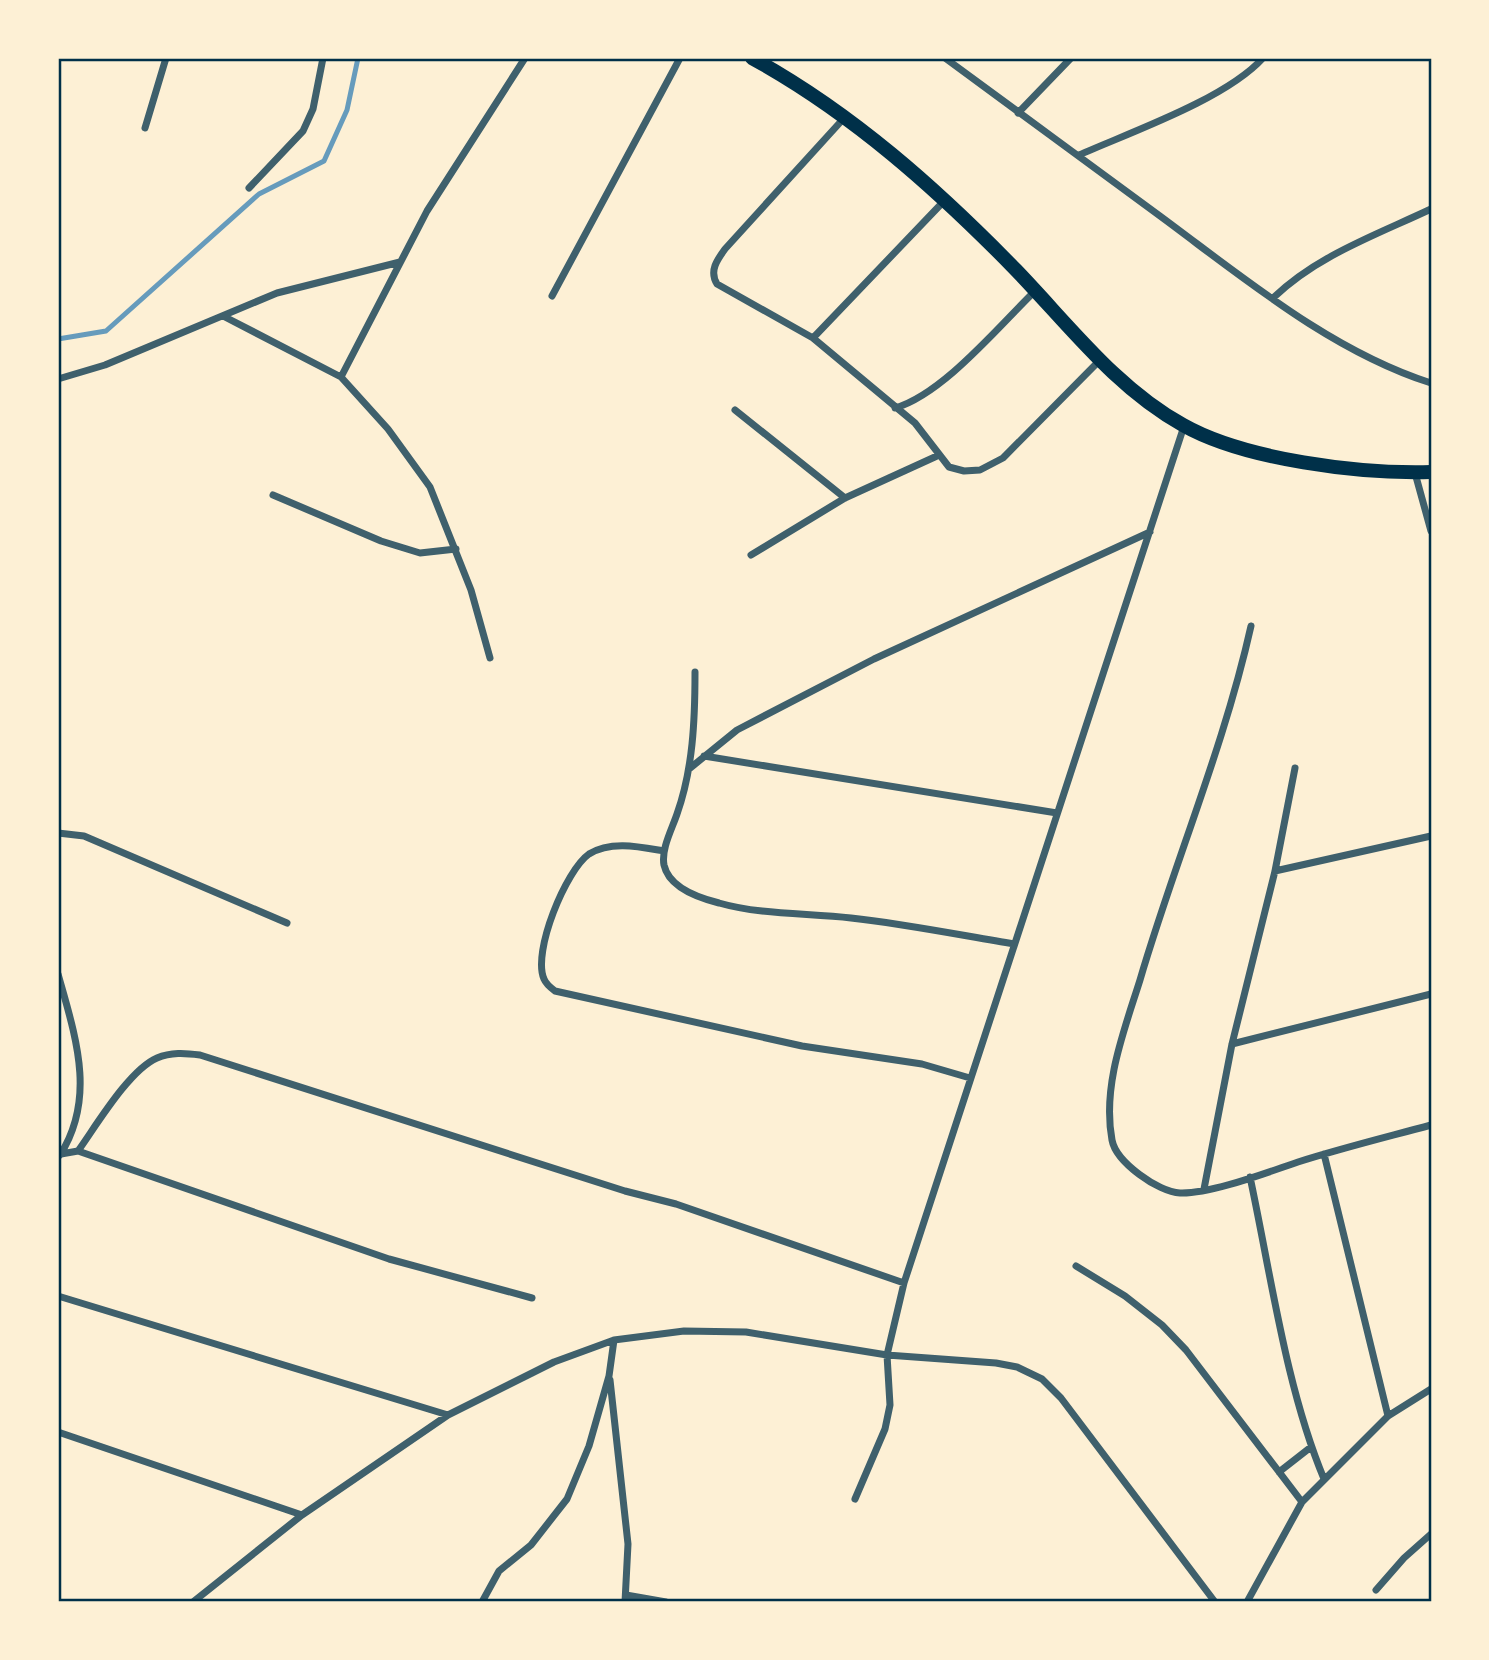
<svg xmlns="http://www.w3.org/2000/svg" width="1489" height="1660" font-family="'Sofia Sans Condensed',sans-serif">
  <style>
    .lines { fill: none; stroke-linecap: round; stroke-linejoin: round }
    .stream { stroke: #669bbc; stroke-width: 5 }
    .minor { stroke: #3f606c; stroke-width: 7 }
    .secondary { stroke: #003049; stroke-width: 14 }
    .neatline { fill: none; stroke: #003049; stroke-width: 2.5 }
  </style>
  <rect width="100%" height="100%" fill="#fdf0d5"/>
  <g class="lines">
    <path class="stream" d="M58 339 106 331 259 194 324 161 347 110 358 58"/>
    <path class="minor" d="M945 58C1016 111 1089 163 1160 216 1244 278 1331 351 1431 383
      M1018 113 1071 58
      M845 117 725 249C717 260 709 271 717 284L813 338 915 423 949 467 964 471 980 470 1003 458 1100 360
      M145 128 166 58
      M1079 155C1131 132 1226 99 1263 58
      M249 188 303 131 313 109 323 58
      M552 296 680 58
      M1273 298C1318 255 1376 235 1431 209
      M223 316 341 377 388 429 430 487 471 590 490 658
      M813 338 945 200
      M341 377 427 211 525 58
      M58 379 105 365 277 293 400 262
      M895 408C943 394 998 327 1035 291
      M735 410 845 498
      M1415 473 1431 531
      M273 495 381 541 420 553 456 549
      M751 555 845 498 937 456
      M1251 626C1224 747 1175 861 1140 980 1124 1031 1102 1086 1112 1140 1116 1162 1158 1192 1180 1193 1211 1194 1268 1172 1298 1162 1342 1148 1387 1137 1431 1125
      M695 672C695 720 693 769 677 814 672 829 661 849 664 865 669 888 699 898 719 903 761 915 808 913 851 918 905 924 960 935 1014 944
      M704 756 1057 813
      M689 769 737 730 874 659 1150 532
      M58 833 84 836 287 923
      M664 851C641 847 611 840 589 854 566 870 532 952 544 979 546 984 551 988 555 991L802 1046 922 1064 970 1078
      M1275 871 1431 836
      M58 974C75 1035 97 1097 60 1155
      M1232 1044 1431 994
      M78 1151 389 1259 532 1298
      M61 1154 78 1151C96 1126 129 1070 157 1058 171 1052 185 1053 200 1055L625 1191 676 1204 904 1283
      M1324 1154 1388 1416
      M1250 1177C1271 1275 1286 1388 1324 1479
      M1204 1189 1232 1044 1275 871 1295 768
      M1076 1266 1125 1296 1162 1325 1186 1350 1302 1502
      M58 1296 448 1415
      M610 1380 628 1544 625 1602
      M58 1432 302 1515
      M1279 1472 1311 1447
      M855 1499 885 1429 890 1405 887 1355 904 1283 1184 426
      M1376 1590 1404 1558 1431 1534
      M626 1595 666 1602
      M193 1602 302 1515 448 1415 554 1362 614 1340 684 1331 746 1332 887 1355 996 1363 1017 1367 1042 1379 1061 1398 1215 1602
      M482 1602 499 1571 531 1545 567 1499 589 1446 609 1376 614 1340
      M1247 1602 1302 1502 1388 1416 1431 1389"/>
    <path class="secondary" d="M752 58C852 113 937 189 1016 270 1069 325 1116 388 1183 425 1245 460 1360 474 1431 472"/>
  </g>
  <rect width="1489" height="1660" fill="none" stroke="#fdf0d5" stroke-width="119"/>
  <rect x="60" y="60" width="1370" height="1540" class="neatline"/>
</svg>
